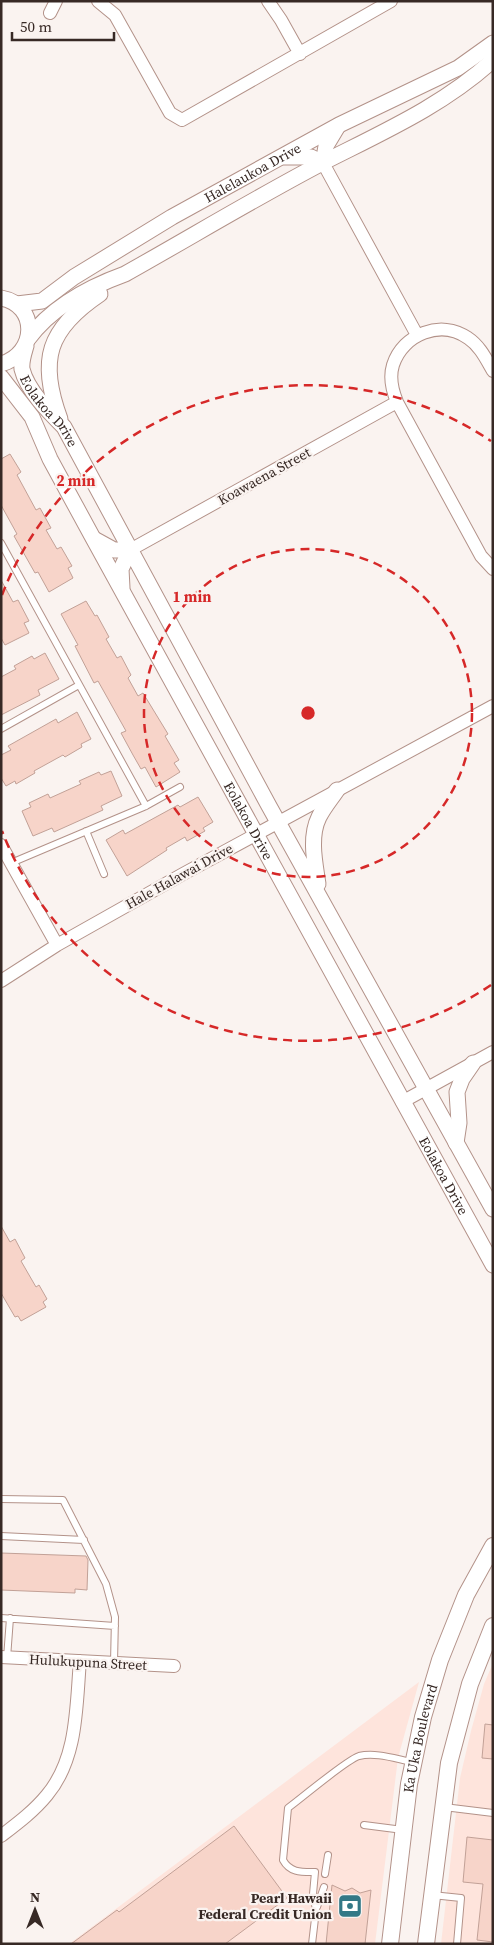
<svg xmlns="http://www.w3.org/2000/svg" width="494" height="1945" font-family="'Source Serif 4',serif">
  <style>
    .built { fill: #fee4dc }
    .building { fill: #f7d4c9; stroke: #c2a197 }
    .lines { fill: none; stroke-linecap: round; stroke-linejoin: round }
    .service-casing { stroke: #b39289; stroke-width: 8 }
    .minor-casing { stroke: #b39289; stroke-width: 14 }
    .tertiary-casing { stroke: #b39289; stroke-width: 17 }
    .secondary-casing { stroke: #b39289; stroke-width: 18 }
    .service { stroke: #fff; stroke-width: 6 }
    .minor { stroke: #fff; stroke-width: 12 }
    .tertiary { stroke: #fff; stroke-width: 15 }
    .secondary { stroke: #fff; stroke-width: 16 }
    .ring { fill: none; stroke: #d62828; stroke-width: 2.5; stroke-dasharray: 9 6 }
    .labels { text-anchor: middle; dominant-baseline: central; stroke-width: 4.5; stroke-linejoin: round; paint-order: stroke }
    .street-label { font-size: 14px; fill: #372925; stroke: #faf3f0 }
    .poi-label { font-size: 14px; font-weight: bold; fill: #372925; stroke: #faf3f0; text-anchor: end }
    .centre { fill: #d62828; stroke: #faf3f0; stroke-width: 2.5 }
    .ring-label { font-size: 15px; text-anchor: middle; font-weight: bold; fill: #d62828; stroke: #faf3f0; stroke-width: 4.5; stroke-linejoin: round; paint-order: stroke }
  </style>
  <rect width="100%" height="100%" fill="#faf3f0"/>
  <path class="built" d="M493 1663V1944H441L460 1778 471 1731 484 1684Z
    M419 1682 398 1758 375 1944H69Z"/>
  <path class="building" d="M10 454 21 472 17 475 36 510 40 508 51 528 46 530 57 549 61 547 72 566 68 568 73 578 49 592 38 572 35 573 14 536 17 534 1 505V459Z
    M1 580 13 602 18 600 29 621 24 623 29 633 5 645 1 638Z
    M86 601 95 616 97 615 109 637 106 639 117 658 121 656 131 675 128 678 138 696 143 693 168 734 165 736 179 760 174 763 180 772 156 787 145 767 141 769 133 755 121 733 126 731 98 681 94 683 75 646 78 645 61 614Z
    M45 653 59 679 38 690 40 695 1 715V677L16 669 14 666 32 656 34 659Z
    M77 712 91 739 81 744 82 747 65 757 63 755 34 771 35 773 16 784 15 781 6 786 1 778V755L11 750 8 746 56 719 58 723Z
    M111 771 122 796 101 806 103 810 54 832 52 828 33 836 22 811 31 807 29 803 48 794 50 798 81 784 79 781 99 772 101 775Z
    M198 797 213 822 203 828 205 831 187 841 185 837 166 848 167 850 127 876 106 840 123 830 125 834 178 805 180 807Z
    M1 1226 10 1242 15 1239 25 1258 21 1261 36 1287 39 1285 47 1299 43 1302 46 1307 21 1321 18 1316 15 1317 1 1293Z
    M1 1553 86 1556 88 1560 87 1590 75 1589V1593L1 1590Z
    M485 1724 493 1725V1759L482 1758Z
    M234 1826 287 1898 225 1944H71L117 1910 119 1912Z
    M467 1837 493 1840V1942L477 1940 483 1884 463 1882Z
    M332 1885 345 1891 352 1888 360 1893 371 1890 365 1944H326Z"/>
  <g class="lines">
    <defs>
      <path id="service" d="M1 543 146 806
        M1 729 79 685
        M86 831 104 874
        M11 863 146 806 180 787
        M1 1499 63 1500 106 1584 115 1617 114 1663
        M1 1536 84 1540
        M1 1618 115 1626
        M7 1658 10 1618
        M444 1807 493 1813
        M364 1825 403 1830
        M325 1874 328 1855
        M432 1895 461 1898 457 1944
        M317 1907 324 1887
        M312 1944 316 1910 313 1894 315 1872C302 1872 290 1873 283 1860L288 1808C302 1798 346 1760 359 1756 376 1752 396 1759 413 1762"/>
      <path id="minor" d="M98 1 115 15 170 113 182 120 391 1
        M268 1 281 20 300 54
        M50 13 56 1
        M323 163 417 335
        M493 371C486 359 480 346 468 338 441 319 403 334 393 365 389 378 392 390 397 402L481 556 493 569
        M130 550 397 402
        M1 845 57 945
        M1 981 57 945 183 874 493 706
        M402 1102 493 1052
        M1 1657 174 1666
        M1 1836C18 1823 34 1811 47 1795 78 1758 76 1706 80 1661"/>
      <g id="tertiary">
        <path d="M284 157H311L323 163"/>
        <path d="M323 163 326 146 338 126"/>
        <path d="M1 298C39 305 37 354 1 364"/>
        <path id="s1" d="M17 304 42 301 74 277 172 217 339 125 458 68 493 43"/>
        <path d="M28 339C51 308 89 287 125 274 191 237 257 197 324 162 383 132 444 105 493 60"/>
        <path id="s2" d="M26 346C24 353 21 361 22 369 27 390 49 412 64 427L269 806 493 1209"/>
        <path id="s3" d="M1 377 32 417 50 459 93 538 493 1265"/>
        <path d="M60 419C38 360 48 329 100 294"/>
        <path d="M94 539 114 550H130"/>
        <path d="M122 588 121 569 130 550"/>
        <path d="M318 884C315 863 309 837 319 817 324 807 331 799 337 790"/>
        <path d="M456 1143 459 1123 457 1092 462 1079 473 1063"/>
      </g>
      <g id="secondary">
        <path id="s4" d="M390 1944 409 1784 423 1717 440 1660 466 1595 493 1546"/>
        <path d="M426 1944 449 1763 470 1684 493 1626"/>
      </g>
    </defs>
    <use href="#service" class="service-casing"/>
    <use href="#minor" class="minor-casing"/>
    <use href="#tertiary" class="tertiary-casing"/>
    <use href="#secondary" class="secondary-casing"/>
    <use href="#service" class="service"/>
    <use href="#minor" class="minor"/>
    <use href="#tertiary" class="tertiary"/>
    <use href="#secondary" class="secondary"/>
  </g>
  <g class="ring">
    <circle cx="308" cy="713" r="164"/>
    <path d="M491 985A328 328 0 0 1 2 831M2 595A328 328 0 0 1 491 441"/>
  </g>
  <defs>
    <symbol id="bank-square" viewBox="-11 -11 22 22"><rect x="-9" y="-9" width="18" height="18" rx="4" fill="#337886" stroke="#faf3f0"/><path d="M-6-4H6V4H-6ZM0-2.3a2.3 2.3 0 1 0 0 4.6a2.3 2.3 0 1 0 0-4.6Z" fill="#fff"/></symbol>
  </defs>
  <g fill-rule="evenodd">
    <use href="#bank-square" x="336" y="1892" width="28" height="28"/>
  </g>
  <g class="labels">
    <g class="street-label">
      <text stroke="none"><textPath href="#s1" startOffset="272">Halelaukoa Drive</textPath></text>
      <text stroke="none"><textPath href="#s2" startOffset="74">Eolakoa Drive</textPath></text>
      <text transform="translate(264 476) rotate(-29)">Koawaena Street</text>
      <text stroke="none"><textPath href="#s3" startOffset="509">Eolakoa Drive</textPath></text>
      <text transform="translate(179 876) rotate(-29)">Hale Halawai Drive</text>
      <text stroke="none"><textPath href="#s3" startOffset="914">Eolakoa Drive</textPath></text>
      <text transform="translate(88 1662) rotate(3)">Hulukupuna Street</text>
      <text stroke="none"><textPath href="#s4" startOffset="208">Ka Uka Boulevard</textPath></text>
    </g>
    <g class="poi-label">
      <text x="332" y="1898">Pearl Hawaii<tspan x="332" dy="16">Federal Credit Union</tspan></text>
    </g>
  </g>
  <circle cx="308" cy="713" r="8" class="centre"/>
  <g class="ring-label">
    <text x="76" y="486">2 min</text>
    <text x="192" y="602">1 min</text>
  </g>
  <rect width="494" height="1945" fill="none" stroke="#372925" stroke-width="5"/>
  <g transform="translate(35 1910)" stroke="#faf3f0" stroke-width="4" paint-order="stroke">
  <path d="M0-4L9 19L0 12L-9 19Z" fill="#372925"/>
  <text y="-8" font-size="14" font-weight="bold" text-anchor="middle" fill="#372925">N</text>
  </g>
  <path d="M12 32v8h102v-8" fill="none" stroke="#372925" stroke-width="2.5"/>
  <text x="20" y="32" font-size="15" fill="#372925" stroke="#faf3f0" stroke-width="4" paint-order="stroke">50 m</text>
</svg>
